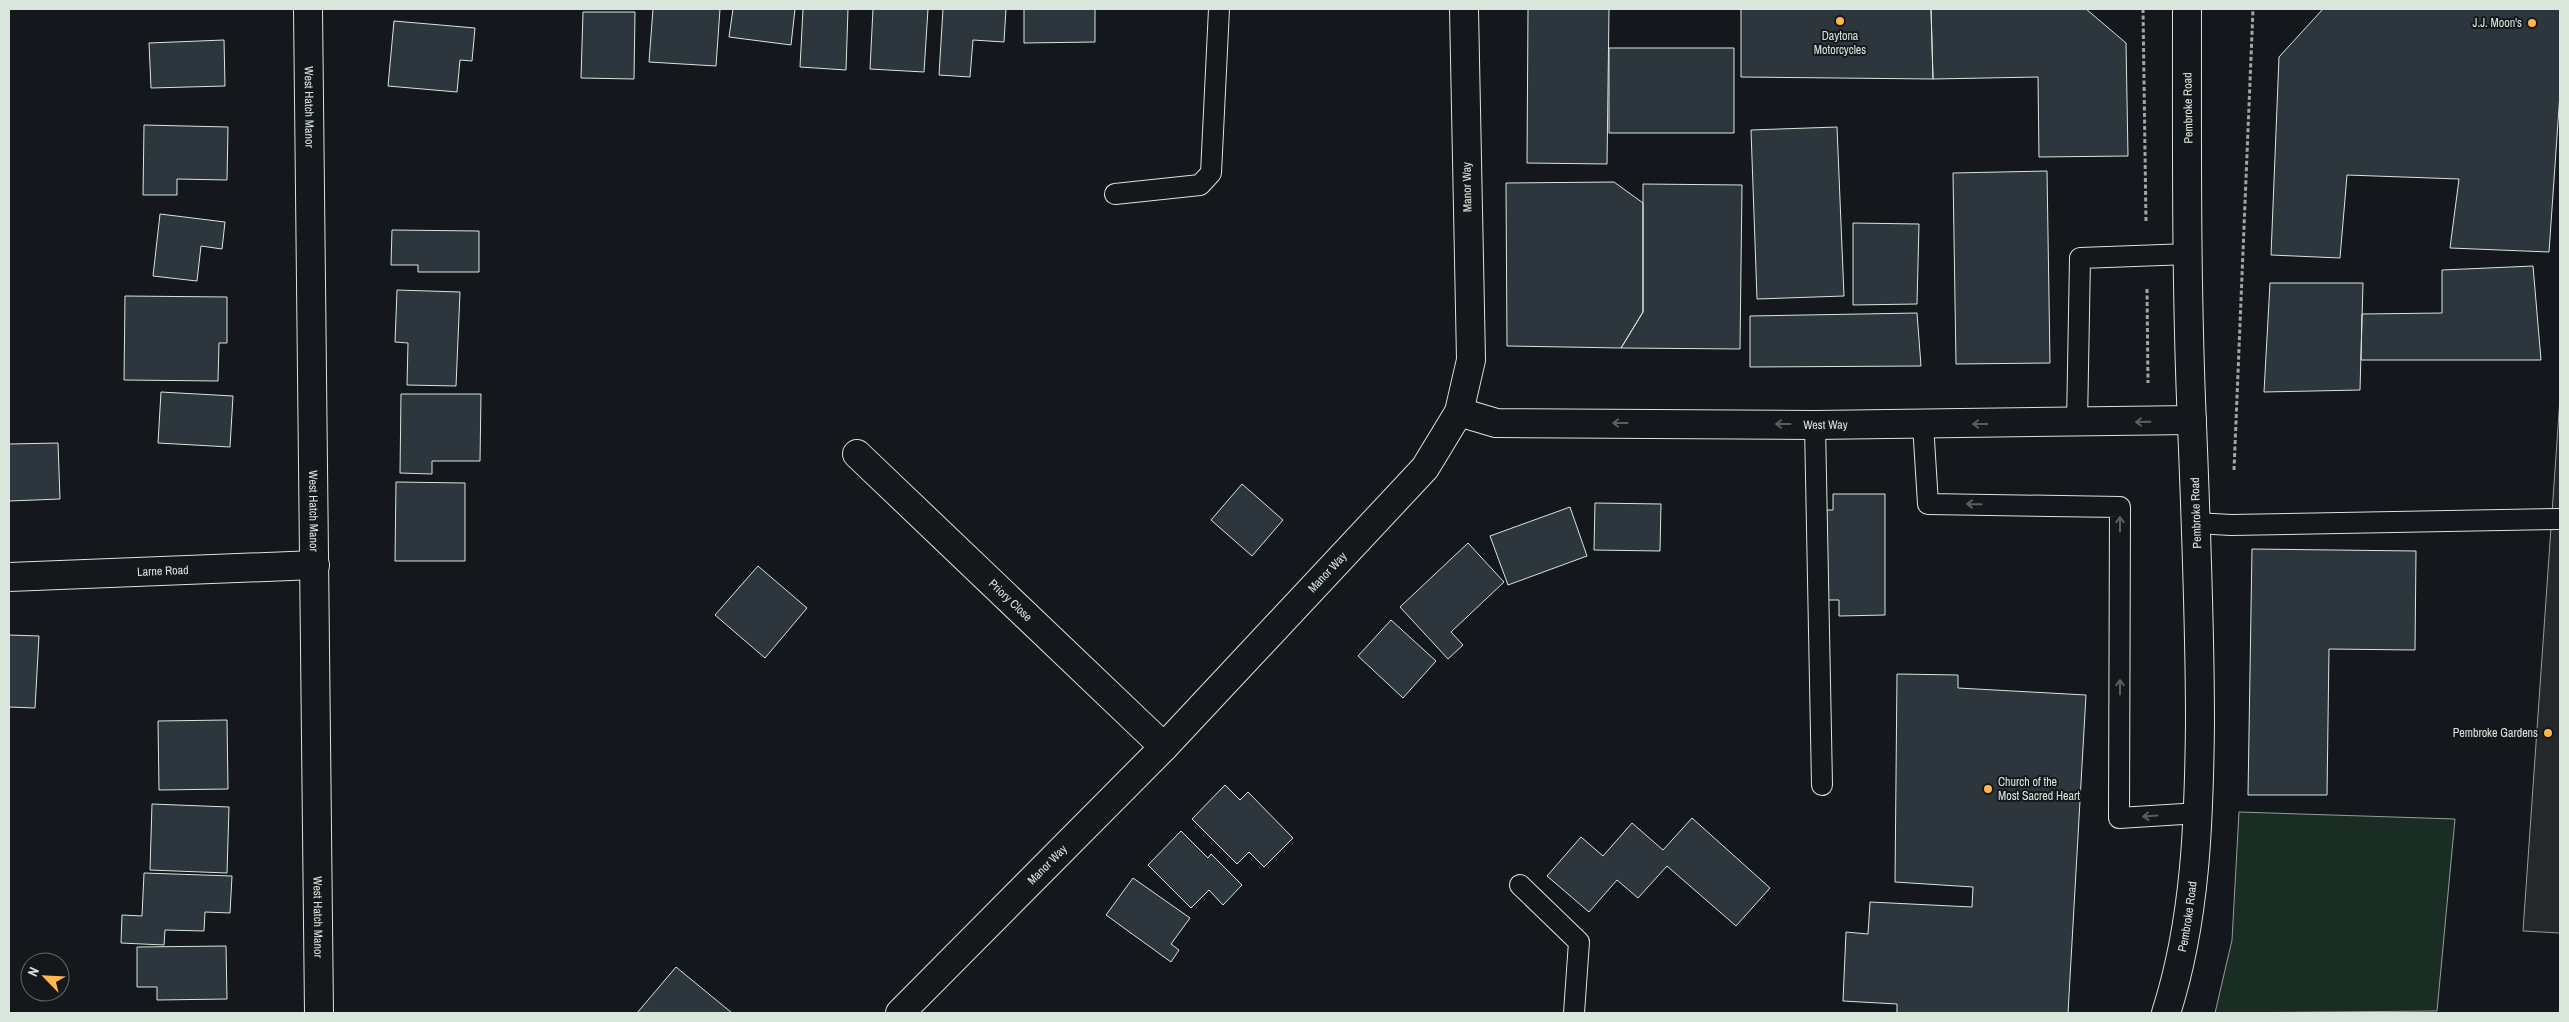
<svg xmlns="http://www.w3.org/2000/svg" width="2569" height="1022" font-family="'Archivo Narrow',sans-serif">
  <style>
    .green { fill: #1a2d24; stroke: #939e99 }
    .parking { fill: #24282b; stroke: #939e99 }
    .building { fill: #2c363c; stroke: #d8e6dc }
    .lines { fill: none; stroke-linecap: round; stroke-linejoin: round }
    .lane-casing { stroke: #d8e6dc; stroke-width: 22 }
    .street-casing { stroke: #d8e6dc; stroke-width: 30 }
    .secondary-casing { stroke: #d8e6dc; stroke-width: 30 }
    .path { stroke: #9da8a2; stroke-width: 3; stroke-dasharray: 4 2.5; stroke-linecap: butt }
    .lane { stroke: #14181c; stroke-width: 20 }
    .street { stroke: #14181c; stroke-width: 28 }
    .secondary { stroke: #14181c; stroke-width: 28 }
    .oneway { stroke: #59605f }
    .poi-dot { fill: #ffb74d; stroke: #14181c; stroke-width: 2 }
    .labels { text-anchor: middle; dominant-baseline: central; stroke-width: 4; stroke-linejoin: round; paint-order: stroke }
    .poi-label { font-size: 12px; fill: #d8e6dc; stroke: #14181c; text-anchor: end }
    .street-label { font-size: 12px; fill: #d8e6dc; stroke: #14181c }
  </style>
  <rect width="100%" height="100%" fill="#14181c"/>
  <path class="green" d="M2239 812 2455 819 2437 1011 2215 1013 2232 940Z"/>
  <path class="parking" d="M2560 398V933L2523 931Z"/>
  <path class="building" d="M653 9H720L716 66 649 62Z
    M733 9H795L791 45 729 37Z
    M803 9H848L846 70 800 67Z
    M873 9H928L924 72 870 69Z
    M943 9H1006L1004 42 973 40 970 77 939 75Z
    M1024 9H1095V42L1024 43Z
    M1528 9H1609L1607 164 1527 163Z
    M1741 9H1931L1933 79 1741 77Z
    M1931 9H2086L2126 43 2128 156 2039 157 2038 77 1933 79Z
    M2323 9H2560V93L2549 252 2450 248 2459 179 2347 175 2340 258 2271 255 2279 57Z
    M583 12H635L634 79 581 78Z
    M394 21 475 28 472 61 460 60 457 92 388 86Z
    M224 40 225 86 151 88 149 43Z
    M1609 48H1734V133H1609Z
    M144 125 228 127 227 180 177 179V195H143Z
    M1837 127 1844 296 1757 299 1751 130Z
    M2047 171 2050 363 1956 364 1953 173Z
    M1614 182 1643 203V312L1621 348 1507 346 1506 183Z
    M1643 184 1742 185 1740 349 1621 348 1643 312Z
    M160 214 225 222 222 249 201 246 197 281 153 276Z
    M1853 223 1919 224 1917 304 1853 305Z
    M392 230 479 231V272H418V265H391Z
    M2533 266 2541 360H2361L2362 314 2442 313V270Z
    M2270 283H2363L2360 390 2264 392Z
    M397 290 460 292 456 386 407 385 408 343 395 342Z
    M125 296 227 297V343H219L218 381 124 380Z
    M1917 313 1921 366 1750 367V316Z
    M161 392 233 396 230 447 158 443Z
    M401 394H481L480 461H432V474L400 473Z
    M58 443 60 499 9 501V444Z
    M396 482 465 483V561H395Z
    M1242 484 1283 520 1252 556 1211 520Z
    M1833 494H1885V615L1839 616V600H1820V510H1833Z
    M1595 503 1661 504 1660 551 1594 550Z
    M1570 507 1587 556 1508 585 1490 536Z
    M1468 543 1504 582 1451 632 1463 645 1448 659 1400 607Z
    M2252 549 2416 551 2415 650 2329 649 2327 795H2248Z
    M758 566 807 608 765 658 715 615Z
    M1391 620 1436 661 1403 698 1358 656Z
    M9 635 39 636 35 708 9 707Z
    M1897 674 1958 675V688L2086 695 2068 1013H1897V1004L1843 1001 1846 932 1868 934 1870 902 1972 907 1973 887 1895 882Z
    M227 720 228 789 159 790 158 721Z
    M1225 785 1240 800 1248 792 1293 838 1264 867 1249 852 1237 864 1192 819Z
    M152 804 229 807 227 873 150 870Z
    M1692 818 1770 888 1736 926 1667 866 1638 898 1617 880 1589 912 1547 876 1581 837 1603 856 1632 823 1663 850Z
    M1181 831 1208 858 1211 854 1242 885 1223 905 1209 890 1191 908 1148 865Z
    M144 873 232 876 230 913 205 912 204 931 165 930 164 945 121 943 122 915 142 916Z
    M1133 878 1190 918 1171 944 1179 950 1171 962 1106 915Z
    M226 946 227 999 157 1000V987H137V947Z
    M676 967 732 1013H637Z"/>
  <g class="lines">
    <defs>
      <path id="lane" d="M1115 194 1200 185 1211 173 1219 9
        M2077 423 2080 258 2189 254
        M1923 424 1928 504 2120 507 2119 818 2199 813
        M1815 425 1822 785
        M2196 523 2231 525 2560 519
        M1520 885 1579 942 1574 1013"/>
      <g id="street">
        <path id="s1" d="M308 9 319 1013"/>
        <path id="s2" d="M1459 412 1496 423 1815 425 2192 420"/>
        <path id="s3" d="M857 454 1164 747"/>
        <path id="s4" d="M9 577 315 565"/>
        <path id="s5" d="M900 1013 1164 747 1425 468 1459 412 1471 360 1464 9"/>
      </g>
      <g id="secondary">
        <path id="s6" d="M2166 1013C2196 920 2199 819 2200 723 2200 623 2196 524 2192 424 2186 286 2187 147 2187 9"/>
      </g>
    </defs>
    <use href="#lane" class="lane-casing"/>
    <use href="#street" class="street-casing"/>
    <use href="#secondary" class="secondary-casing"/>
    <path class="path" d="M2143 9 2146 223
      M2147 289 2148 383
      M2234 470 2253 9"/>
    <use href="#lane" class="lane"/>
    <use href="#street" class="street"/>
    <use href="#secondary" class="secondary"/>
  </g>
  <defs><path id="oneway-shaft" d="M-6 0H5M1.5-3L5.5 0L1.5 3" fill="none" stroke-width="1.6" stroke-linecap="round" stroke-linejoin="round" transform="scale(1.25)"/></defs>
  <g class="oneway">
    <use href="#oneway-shaft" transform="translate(2143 422) rotate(179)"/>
    <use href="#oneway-shaft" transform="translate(1620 423) rotate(-180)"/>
    <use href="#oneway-shaft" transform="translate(1783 424) rotate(-180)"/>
    <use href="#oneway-shaft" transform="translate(1980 424) rotate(180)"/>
    <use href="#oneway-shaft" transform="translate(1974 504) rotate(-179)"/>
    <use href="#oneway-shaft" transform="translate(2120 524) rotate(-90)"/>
    <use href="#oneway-shaft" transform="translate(2120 687) rotate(-90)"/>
    <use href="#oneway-shaft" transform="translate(2150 816) rotate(176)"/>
  </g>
  <g class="poi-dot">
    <circle cx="1840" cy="21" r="5"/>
    <circle cx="2532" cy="23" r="5"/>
    <circle cx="2548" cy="733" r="5"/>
    <circle cx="1988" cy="789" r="5"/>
  </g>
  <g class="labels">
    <g class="poi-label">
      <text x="2522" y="23">J.J. Moon's</text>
      <text x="1840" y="36" text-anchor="middle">Daytona<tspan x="1840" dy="14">Motorcycles</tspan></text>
      <text x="2538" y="733">Pembroke Gardens</text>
      <text x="1998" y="782" text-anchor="start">Church of the<tspan x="1998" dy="14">Most Sacred Heart</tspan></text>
    </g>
    <g class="street-label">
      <text stroke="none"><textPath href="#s1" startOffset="98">West Hatch Manor</textPath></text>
      <text transform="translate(2188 108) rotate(-91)">Pembroke Road</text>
      <text transform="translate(1467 187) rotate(-91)">Manor Way</text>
      <text stroke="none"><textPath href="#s2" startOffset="368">West Way</textPath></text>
      <text stroke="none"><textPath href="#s1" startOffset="502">West Hatch Manor</textPath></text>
      <text transform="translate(2196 513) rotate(-92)">Pembroke Road</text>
      <text stroke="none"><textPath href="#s4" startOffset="154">Larne Road</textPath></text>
      <text stroke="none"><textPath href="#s5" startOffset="614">Manor Way</textPath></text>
      <text stroke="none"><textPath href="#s3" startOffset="212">Priory Close</textPath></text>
      <text stroke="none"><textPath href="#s5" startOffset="209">Manor Way</textPath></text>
      <text stroke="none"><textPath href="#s1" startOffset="908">West Hatch Manor</textPath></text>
      <text stroke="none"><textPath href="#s6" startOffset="99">Pembroke Road</textPath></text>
    </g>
  </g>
  <rect width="2569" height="1022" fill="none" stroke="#d8e6dc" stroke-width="20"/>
  <g transform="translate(45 977) rotate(294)"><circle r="24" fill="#14181c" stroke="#626a69"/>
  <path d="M0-4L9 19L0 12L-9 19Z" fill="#ffb74d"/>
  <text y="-8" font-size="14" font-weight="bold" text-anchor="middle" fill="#d8e6dc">N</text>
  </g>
</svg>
